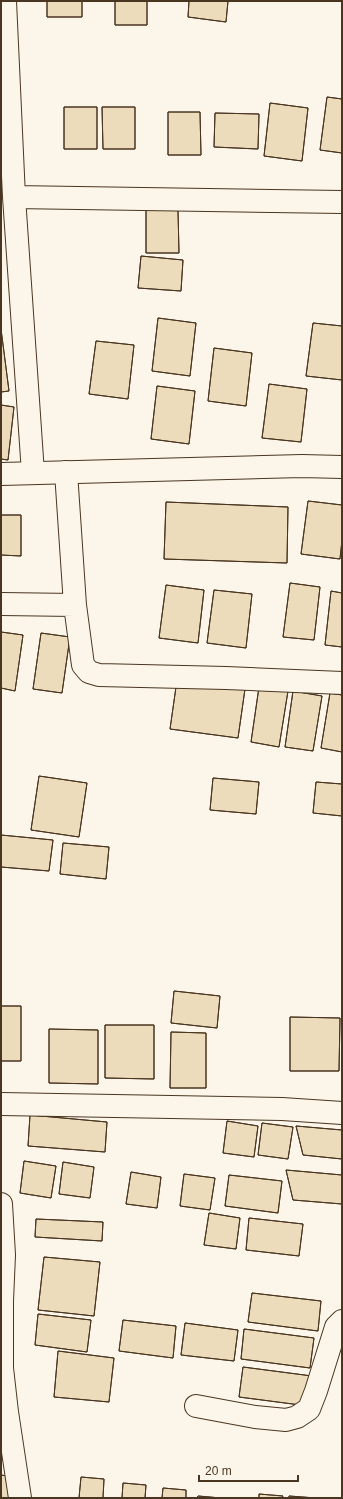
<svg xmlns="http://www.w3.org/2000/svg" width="343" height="1499" font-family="Helvetica,sans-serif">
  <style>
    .building { fill: #ecdcbc; stroke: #4a3520 }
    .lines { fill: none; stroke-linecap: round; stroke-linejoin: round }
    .street-casing { stroke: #4a3520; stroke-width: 24 }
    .secondary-casing { stroke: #4a3520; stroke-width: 24 }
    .street { stroke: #fbf6e9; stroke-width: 22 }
    .secondary { stroke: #fbf6e9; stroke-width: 22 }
  </style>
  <rect width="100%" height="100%" fill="#fbf6e9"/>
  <path class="building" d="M47 1H82V17H47Z
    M47 1H82V17H47Z
    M115 1H147V25H115Z
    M115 1H147V25H115Z
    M189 1H228L226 22 188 17Z
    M189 1H228L226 22 188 17Z
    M327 97 342 99V153L320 150Z
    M327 97 342 99V153L320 150Z
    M270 103 308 108 302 161 264 156Z
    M270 103 308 108 302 161 264 156Z
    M64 107H97V149H64Z
    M64 107H97V149H64Z
    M102 107H135V149H103Z
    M102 107H135V149H103Z
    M168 112H200L201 155H168Z
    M168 112H200L201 155H168Z
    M215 113 259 114 258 149 214 147Z
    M215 113 259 114 258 149 214 147Z
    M146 210H178L179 253H146Z
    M146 210H178L179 253H146Z
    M141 256 183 260 181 291 138 288Z
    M141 256 183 260 181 291 138 288Z
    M158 318 196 323 190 376 152 371Z
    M158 318 196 323 190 376 152 371Z
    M313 323 342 326V380L306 376Z
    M313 323 342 326V380L306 376Z
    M1 329 9 391 1 392Z
    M1 329 9 391 1 392Z
    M96 341 134 345 128 399 89 394Z
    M96 341 134 345 128 399 89 394Z
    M214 348 252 353 246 406 208 401Z
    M214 348 252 353 246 406 208 401Z
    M269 384 307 389 301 442 262 438Z
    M269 384 307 389 301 442 262 438Z
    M157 386 195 391 189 444 151 439Z
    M157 386 195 391 189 444 151 439Z
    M1 405 14 407 8 460 1 459Z
    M1 405 14 407 8 460 1 459Z
    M308 501 342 505V540L340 559 301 554Z
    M308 501 342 505V540L340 559 301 554Z
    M166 502 288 507 287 563 164 559Z
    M166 502 288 507 287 563 164 559Z
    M1 515H21V556L1 555Z
    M1 515H21V556L1 555Z
    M290 583 320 587 314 640 283 637Z
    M290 583 320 587 314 640 283 637Z
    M166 585 204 590 198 643 159 638Z
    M166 585 204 590 198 643 159 638Z
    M214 590 252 594 246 648 207 643Z
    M214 590 252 594 246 648 207 643Z
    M331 591 342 593V647L325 645Z
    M331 591 342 593V647L325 645Z
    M1 632 23 635 15 691 1 688Z
    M1 632 23 635 15 691 1 688Z
    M41 633 70 637 62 693 33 689Z
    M41 633 70 637 62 693 33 689Z
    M177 680 245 689 238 738 170 729Z
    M177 680 245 689 238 738 170 729Z
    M259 687 288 691 279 747 251 742Z
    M259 687 288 691 279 747 251 742Z
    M293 691 322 696 313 751 285 747Z
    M293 691 322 696 313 751 285 747Z
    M330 693 342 695V752L321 748Z
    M330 693 342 695V752L321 748Z
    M39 776 87 783 79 837 31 830Z
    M39 776 87 783 79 837 31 830Z
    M213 778 259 782 256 814 210 810Z
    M213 778 259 782 256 814 210 810Z
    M316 782 342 784V816L313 813Z
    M316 782 342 784V816L313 813Z
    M1 835 53 840 49 871 1 867Z
    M1 835 53 840 49 871 1 867Z
    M63 843 109 847 106 879 60 874Z
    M63 843 109 847 106 879 60 874Z
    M174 991 220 996 217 1028 171 1023Z
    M174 991 220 996 217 1028 171 1023Z
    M1 1006H21V1061H1Z
    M1 1006H21V1061H1Z
    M290 1017 340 1018 339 1071H290Z
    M290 1017 340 1018 339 1071H290Z
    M105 1025H154V1079L105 1078Z
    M105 1025H154V1079L105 1078Z
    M49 1029 98 1030V1084L49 1083Z
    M49 1029 98 1030V1084L49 1083Z
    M171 1032 206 1033V1088H170Z
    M171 1032 206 1033V1088H170Z
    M30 1115 107 1122 105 1152 28 1146Z
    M30 1115 107 1122 105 1152 28 1146Z
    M227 1121 258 1126 254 1157 223 1153Z
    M227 1121 258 1126 254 1157 223 1153Z
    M262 1123 293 1127 288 1159 258 1155Z
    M262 1123 293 1127 288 1159 258 1155Z
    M296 1126 342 1130V1159L303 1155Z
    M296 1126 342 1130V1159L303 1155Z
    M24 1161 56 1166 51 1198 20 1193Z
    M24 1161 56 1166 51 1198 20 1193Z
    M63 1162 94 1167 90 1198 59 1194Z
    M63 1162 94 1167 90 1198 59 1194Z
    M286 1170 342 1175V1204L293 1200Z
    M286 1170 342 1175V1204L293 1200Z
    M131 1172 161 1177 157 1208 126 1204Z
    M131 1172 161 1177 157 1208 126 1204Z
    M184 1174 215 1178 210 1210 180 1206Z
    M184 1174 215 1178 210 1210 180 1206Z
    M229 1175 282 1181 278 1213 225 1206Z
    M229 1175 282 1181 278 1213 225 1206Z
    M209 1213 240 1218 236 1249 204 1245Z
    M209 1213 240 1218 236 1249 204 1245Z
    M249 1218 303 1224 299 1256 246 1250Z
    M249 1218 303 1224 299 1256 246 1250Z
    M36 1219 103 1222 102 1241 35 1237Z
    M36 1219 103 1222 102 1241 35 1237Z
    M44 1257 100 1262 94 1316 38 1310Z
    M44 1257 100 1262 94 1316 38 1310Z
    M252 1293 321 1301 318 1331 248 1322Z
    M252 1293 321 1301 318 1331 248 1322Z
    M38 1314 91 1320 87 1352 35 1345Z
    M38 1314 91 1320 87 1352 35 1345Z
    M123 1320 176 1326 173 1358 119 1351Z
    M123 1320 176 1326 173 1358 119 1351Z
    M185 1323 238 1330 234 1361 181 1355Z
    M185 1323 238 1330 234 1361 181 1355Z
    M244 1329 314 1338 310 1368 241 1359Z
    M244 1329 314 1338 310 1368 241 1359Z
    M58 1351 114 1358 109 1402 54 1397Z
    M58 1351 114 1358 109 1402 54 1397Z
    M243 1367 312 1376 308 1406 239 1397Z
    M243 1367 312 1376 308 1406 239 1397Z
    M1 1475 14 1477 12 1498H1Z
    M1 1475 14 1477 12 1498H1Z
    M81 1477 104 1479 103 1498H79Z
    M81 1477 104 1479 103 1498H79Z
    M123 1483 146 1485 145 1498H122Z
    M123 1483 146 1485 145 1498H122Z
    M163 1488 186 1490V1498H162Z
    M163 1488 186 1490V1498H162Z
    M259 1494 283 1496 282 1498H259Z
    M259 1494 283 1496 282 1498H259Z
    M198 1496 221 1498H197Z
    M198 1496 221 1498H197Z
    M289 1496 316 1498H289Z
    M289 1496 316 1498H289Z"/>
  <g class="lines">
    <defs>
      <path id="street" d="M5 1 14 197 33 473
        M14 197 342 202
        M66 472 75 605
        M1 604 75 605 83 665 89 672 99 675 226 678 342 683
        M1 1104 282 1109 342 1113
        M1 1204 4 1255 2 1301V1368L7 1412 20 1498
        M196 1406 255 1417 286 1420 297 1417 309 1409 316 1391 336 1327 342 1321"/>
      <path id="secondary" d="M1 474 302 466 342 467"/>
    </defs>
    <use href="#street" class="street-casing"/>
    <use href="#secondary" class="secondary-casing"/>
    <use href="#street" class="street"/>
    <use href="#secondary" class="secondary"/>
  </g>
  <rect width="343" height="1499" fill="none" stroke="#4a3520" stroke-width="4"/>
  <path d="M199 1475v6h99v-6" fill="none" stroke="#4a3520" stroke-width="2"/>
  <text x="205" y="1475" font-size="12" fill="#4a3520" stroke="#fbf6e9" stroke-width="3" paint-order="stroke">20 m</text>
</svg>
